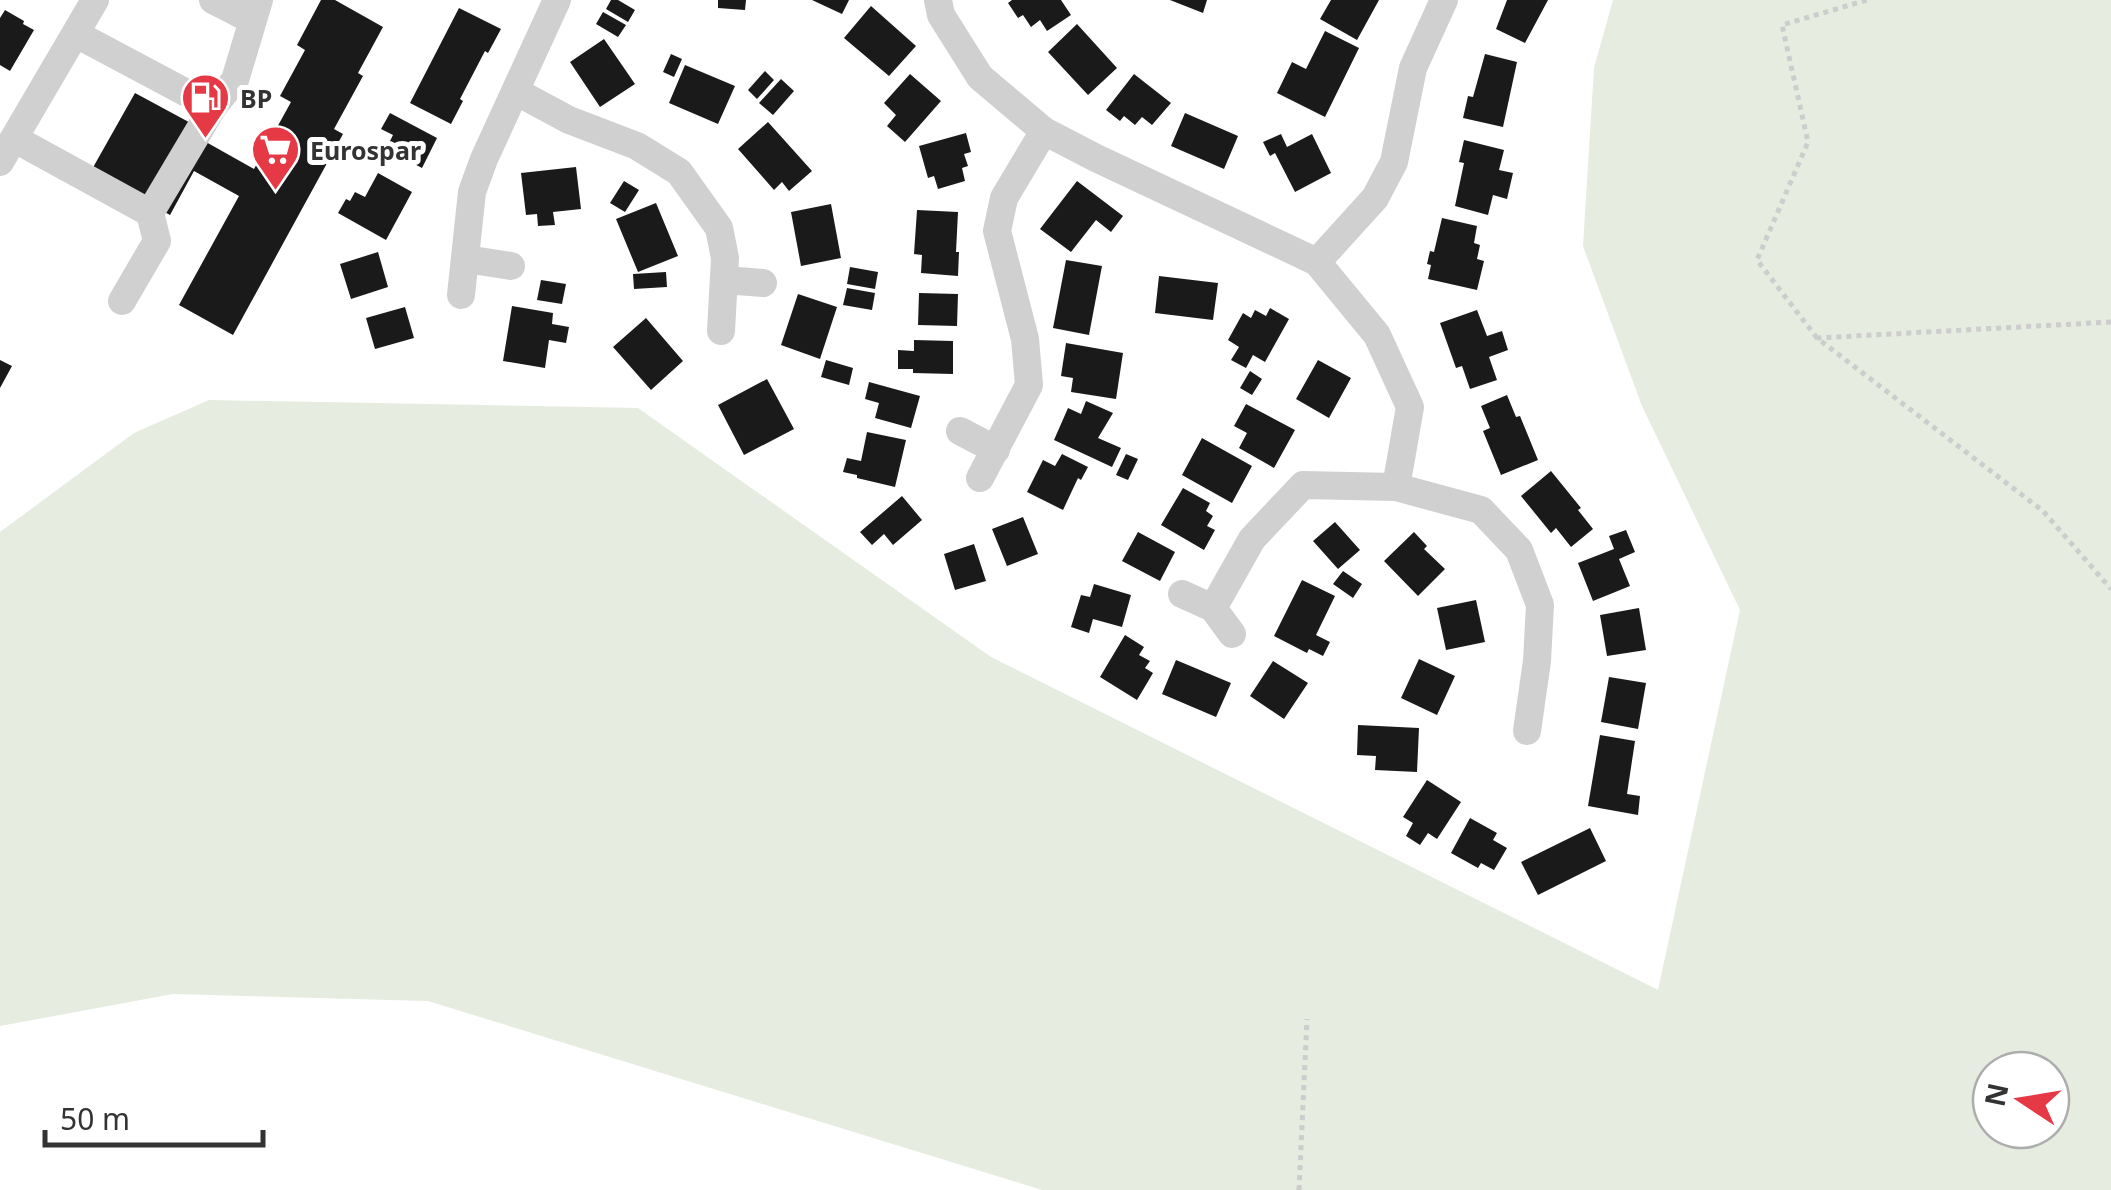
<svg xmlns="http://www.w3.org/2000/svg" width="2111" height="1190" font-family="'Noto Sans',sans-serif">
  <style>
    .green { fill: #e6ecdf; fill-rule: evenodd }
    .building { fill: #1a1a1a }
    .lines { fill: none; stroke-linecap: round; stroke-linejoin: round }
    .path { stroke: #cdcdcd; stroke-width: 5; stroke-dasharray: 5 5; stroke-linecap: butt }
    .minor { stroke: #d0d0d0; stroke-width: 28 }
    .labels { text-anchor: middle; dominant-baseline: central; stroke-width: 10; stroke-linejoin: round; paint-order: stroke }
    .poi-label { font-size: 25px; font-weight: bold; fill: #333; stroke: #fff; text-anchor: start }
  </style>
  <rect width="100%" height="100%" fill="#fff"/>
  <path class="green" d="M1613 0H2111V1190H1042L428 1001 173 994 0 1026V532L134 433 209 400 638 408 991 657 1658 990 1740 610 1642 406 1583 246 1594 68ZM2051 1070V1130H1991V1070Z"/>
  <path class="building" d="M321 0H335L383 27 358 73 363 76 334 129 343 134 233 335 179 305 239 196 194 171 170 215 91 171 135 93 211 134 206 142 254 169 291 102 280 96 305 50 297 45Z
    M611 0H618L635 10 628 22 606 9Z
    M718 0H746L745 10 718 8Z
    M812 0H849L842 14Z
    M1012 0H1061L1071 15 1047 31 1040 20 1031 27 1023 15 1018 18 1008 3Z
    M1170 0H1207L1203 13Z
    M1331 0H1379L1357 40 1320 19Z
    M1507 0H1548L1525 43 1496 29Z
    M871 6 916 46 889 76 844 38Z
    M459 8 501 29 488 53 485 51 460 99 463 101 451 124 410 103Z
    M5 10 24 21 23 24 34 30 10 71 0 65V18Z
    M603 12 626 25 618 37 596 24Z
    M1077 24 1117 68 1088 95 1048 52Z
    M1325 31 1359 48 1325 117 1277 93 1292 62 1306 69Z
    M604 39 635 84 600 107 570 62Z
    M671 54 682 59 674 77 663 72Z
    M1485 54 1517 62 1503 127 1463 118 1468 96 1473 97Z
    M685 65 735 86 718 124 669 103Z
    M765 71 774 80 757 99 748 90Z
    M910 74 941 101 905 142 887 126 896 115 884 103Z
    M1134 74 1171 103 1152 125 1142 117 1135 125 1124 116 1120 121 1106 110Z
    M781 79 794 91 773 115 759 103Z
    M390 113 437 138 422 168 386 149 393 135 381 129Z
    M1185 113 1238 136 1224 169 1171 146Z
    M768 122 812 171 789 191 782 182 774 190 738 149Z
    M966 133 971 152 964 154 968 166 962 168 965 181 938 189 934 176 928 178 919 146Z
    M1281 134 1287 147 1312 134 1331 173 1295 192 1275 153 1270 156 1263 142Z
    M1464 140 1504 150 1499 170 1513 173 1507 199 1493 195 1488 215 1455 206 1464 163 1459 162Z
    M576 167 581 209 553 212 555 225 538 226 537 214 526 215 521 173Z
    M378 173 412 192 386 240 338 213 346 199 350 201 355 192 365 197Z
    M624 181 639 190 625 212 610 203Z
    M1077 181 1123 216 1111 232 1096 220 1071 252 1040 229Z
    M656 203 678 256 638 272 616 219Z
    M831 204 841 258 801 266 791 212Z
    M917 210 958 212 956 252H959L958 276 921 273 922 255 914 254Z
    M1442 218 1477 226 1474 243 1480 245 1477 259 1484 261 1477 290 1428 279 1431 265 1427 264 1430 251 1434 252Z
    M378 252 388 287 351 299 340 264Z
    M1066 260 1102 266 1089 335 1053 328Z
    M850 267 878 272 875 289 847 284Z
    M666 272 667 287 634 289 633 274Z
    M1159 276 1218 283 1213 320 1155 313Z
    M541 280 566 284 562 304 537 300Z
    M847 288 875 293 872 310 843 305Z
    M919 293 958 294 957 326 918 325Z
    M798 294 837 307 820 359 781 345Z
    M512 306 553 313 552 324 569 327 566 343 549 340 545 368 503 361Z
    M405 307 414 338 375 349 366 318Z
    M1270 308 1289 319 1265 362 1253 355 1246 368 1231 360 1239 347 1228 340 1243 313 1251 318 1255 310 1266 316Z
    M1477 310 1487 336 1502 331 1508 350 1489 357 1497 380 1470 389 1462 366 1456 368 1440 323Z
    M646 318 683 361 651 390 613 347Z
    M914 340 953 341V374L913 373V369H898V350L914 351Z
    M1066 343 1123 353 1116 399 1071 392 1073 378 1061 376Z
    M0 360 12 366 0 388Z
    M826 360 853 368 849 385 821 377Z
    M1318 360 1351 378 1329 418 1296 399Z
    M1250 371 1262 379 1252 395 1240 388Z
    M767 379 794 429 744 455 718 405Z
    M869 382 920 396 911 428 875 418 879 403 865 399Z
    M1507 395 1516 417 1520 416 1538 460 1501 475 1483 431 1490 428 1481 406Z
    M1086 401 1113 413 1098 438 1121 448 1112 467 1054 440 1068 408 1081 414Z
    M1246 404 1295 430 1274 468 1239 448 1247 433 1234 426Z
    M867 432 906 440 895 487 857 478V475L843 472 847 458 861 461Z
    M1202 438 1252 466 1232 503 1182 475Z
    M1062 454 1088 467 1081 480 1078 478 1063 510 1027 492 1043 460 1055 466Z
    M1126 454 1138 459 1128 480 1116 475Z
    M1551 471 1581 508 1578 510 1593 529 1571 547 1556 528 1551 533 1521 496Z
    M1183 488 1210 503 1206 511 1213 516 1207 526 1215 530 1204 550 1161 525Z
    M902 496 922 520 893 545 884 534 872 545 860 532Z
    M1023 517 1038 554 1007 566 992 529Z
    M1335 522 1360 550 1338 569 1313 541Z
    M1626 530 1635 552 1619 559 1630 586 1593 601 1578 563 1614 549 1609 536Z
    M1138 532 1175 552 1160 581 1122 561Z
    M1414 532 1427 546 1424 549 1445 569 1418 596 1384 561Z
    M974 544 986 581 955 590 944 554Z
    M1343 571 1362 584 1353 598 1333 584Z
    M1302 580 1335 596 1316 635 1330 642 1323 656 1309 649 1307 653 1274 636Z
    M1094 584 1131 595 1122 627 1093 619 1089 633 1071 627 1081 595 1090 597Z
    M1476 600 1485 642 1446 650 1437 608Z
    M1639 608 1646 650 1607 656 1600 615Z
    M1125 635 1144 647 1139 655 1150 661 1145 668 1153 673 1137 700 1100 677Z
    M1419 659 1455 676 1437 715 1401 698Z
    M1176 660 1231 683 1216 717 1162 694Z
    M1273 661 1308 683 1284 719 1250 696Z
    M1609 677 1646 683 1638 729 1601 722Z
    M1358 725 1419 728 1417 772 1375 770 1376 756 1357 755Z
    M1600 735 1635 741 1627 794 1640 796 1638 815 1588 806Z
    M1427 780 1461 802 1437 839 1428 833 1420 845 1406 836 1413 823 1403 817Z
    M1470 818 1497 833 1493 840 1507 848 1494 870 1481 863 1478 868 1451 853Z
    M1590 828 1606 861 1538 895 1521 862Z"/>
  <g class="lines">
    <path class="path" d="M2111 322 1817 338 2043 511 2111 589
      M1817 338 1757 260 1808 142 1782 25 1867 0
      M1299 1190 1307 1019"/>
    <path class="minor" d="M213 0 252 20
      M938 0 941 15 980 77 1044 131 1096 158 1317 262 1377 335 1410 407 1396 487
      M515 91 569 120 637 146 679 172 719 228 725 258 721 331
      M213 107 235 80 259 0
      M15 139 150 213 213 107 76 34
      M0 162 95 0
      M466 259 511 266
      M1317 262 1375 198 1394 162 1413 68 1444 0
      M725 280 763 283
      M461 295 472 192 484 159 557 0
      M122 301 157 241 150 213
      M960 431 996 450
      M980 478 1029 385 1025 339 997 231 1004 198 1044 131
      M1182 594 1213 608 1232 634
      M1213 608 1252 539 1303 485 1396 487 1481 510 1519 550 1540 605 1537 661 1527 731"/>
  </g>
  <defs>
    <symbol id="fuel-pin" viewBox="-11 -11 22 30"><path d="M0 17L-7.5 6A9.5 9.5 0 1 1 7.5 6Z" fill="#e63946" stroke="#fff"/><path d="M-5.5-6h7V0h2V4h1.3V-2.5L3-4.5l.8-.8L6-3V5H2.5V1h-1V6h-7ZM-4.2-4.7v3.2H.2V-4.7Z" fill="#fff"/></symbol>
    <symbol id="supermarket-pin" viewBox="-11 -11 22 30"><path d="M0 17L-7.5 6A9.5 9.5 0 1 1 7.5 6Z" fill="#e63946" stroke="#fff"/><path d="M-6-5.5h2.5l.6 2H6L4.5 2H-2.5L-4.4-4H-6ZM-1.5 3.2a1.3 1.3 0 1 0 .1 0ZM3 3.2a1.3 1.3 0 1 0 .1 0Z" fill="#fff"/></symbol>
  </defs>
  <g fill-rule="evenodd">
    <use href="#fuel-pin" x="178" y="70" width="55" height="75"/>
    <use href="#supermarket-pin" x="248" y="122" width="55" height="75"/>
  </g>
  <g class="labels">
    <g class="poi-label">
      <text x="240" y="98">BP</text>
      <text x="310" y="150">Eurospar</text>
    </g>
  </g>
  <g transform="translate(2021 1100) rotate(282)"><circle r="48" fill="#ffffff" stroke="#adadad" stroke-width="2.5"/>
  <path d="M0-8L18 38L0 25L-18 38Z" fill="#e63946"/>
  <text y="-15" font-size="28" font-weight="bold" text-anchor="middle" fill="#333333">N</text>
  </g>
  <path d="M45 1130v15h218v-15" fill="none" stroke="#333333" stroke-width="5"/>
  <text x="60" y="1130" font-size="30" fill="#333333" stroke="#ffffff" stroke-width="8" paint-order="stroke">50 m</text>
</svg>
